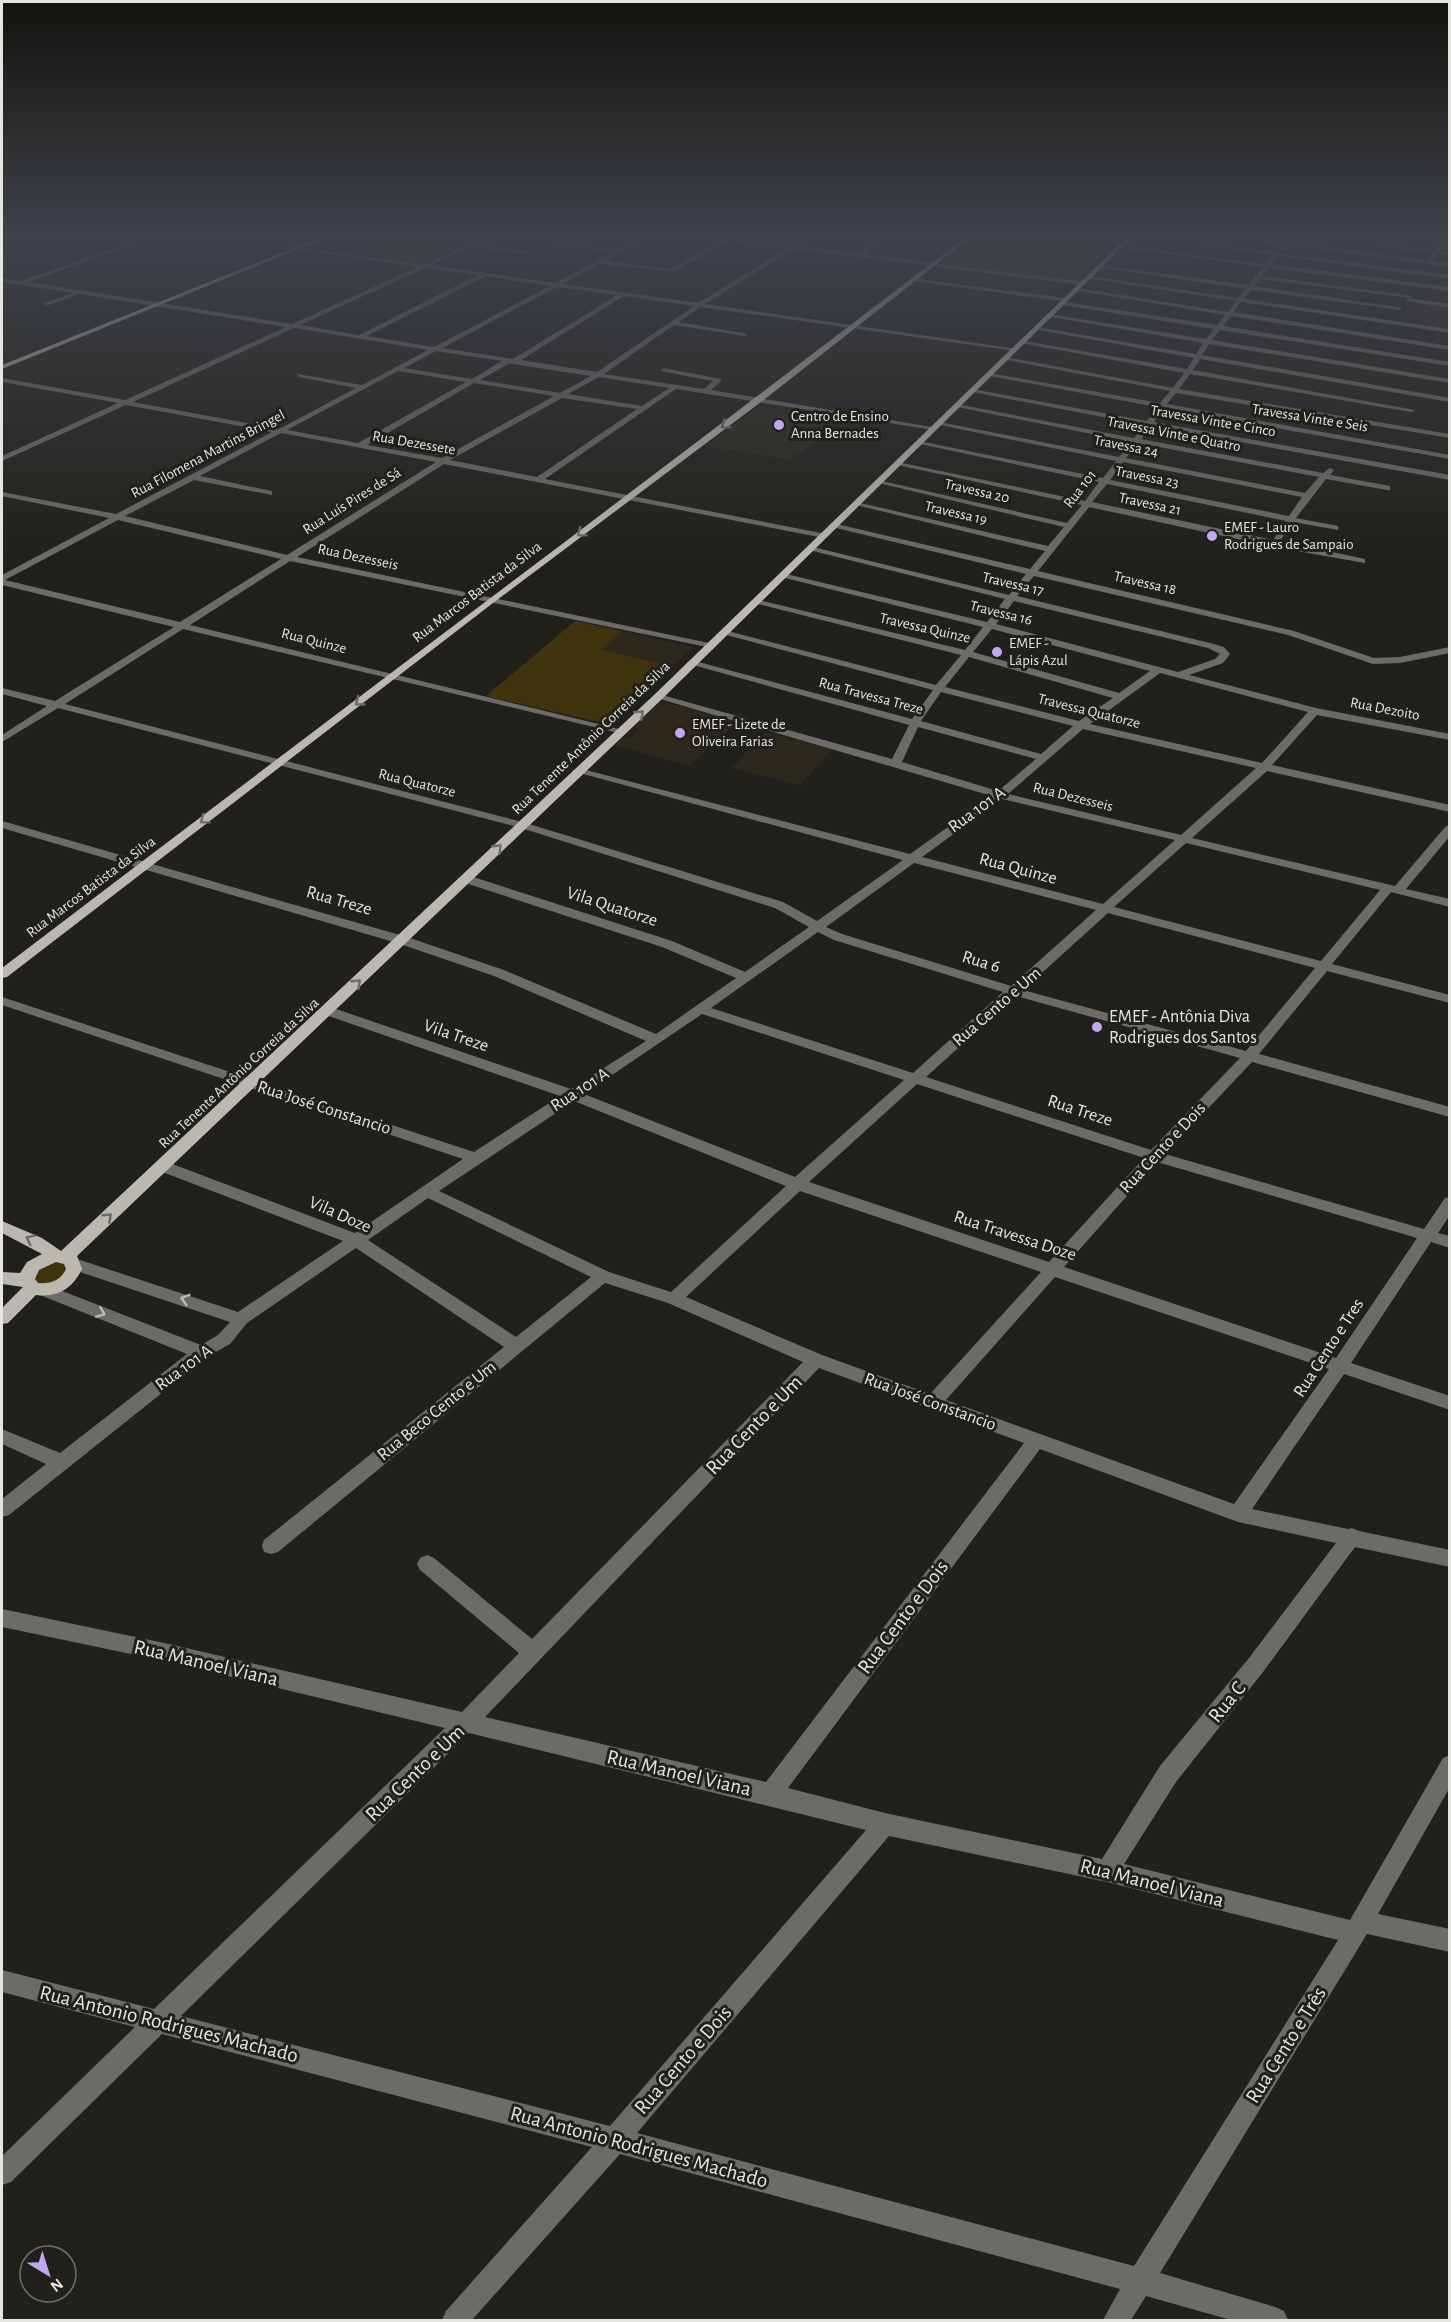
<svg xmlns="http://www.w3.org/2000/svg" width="1451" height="2322" font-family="'Alegreya Sans',sans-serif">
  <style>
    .built { fill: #2c281c }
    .green { fill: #40340e }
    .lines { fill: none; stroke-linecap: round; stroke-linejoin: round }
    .minor { fill: #6c6b68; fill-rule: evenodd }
    .major { fill: #bab8b1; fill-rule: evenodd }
    .oneway { stroke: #6e6c66 }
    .oneway2 { stroke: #bbbab7 }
    .poi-dot { fill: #c3a7f2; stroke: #22201a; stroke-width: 2 }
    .labels { text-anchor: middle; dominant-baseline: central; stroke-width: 6; stroke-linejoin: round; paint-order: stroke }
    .far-poi-label { font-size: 15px; fill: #e6e5e1; stroke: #22201a; text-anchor: start }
    .far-street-label { font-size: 15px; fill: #e6e5e1; stroke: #22201a }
    .street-label { font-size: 18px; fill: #e6e5e1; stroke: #22201a }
    .poi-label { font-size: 18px; fill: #e6e5e1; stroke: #22201a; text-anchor: start }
    .near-street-label { font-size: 21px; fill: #e6e5e1; stroke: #22201a }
  </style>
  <rect width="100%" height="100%" fill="#22201a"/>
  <path class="built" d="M1412 302 1449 307 1447 328 1395 320Z
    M760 406 835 417 814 434 823 436 790 460 705 446Z
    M622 631 694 647 673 666 600 650Z
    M660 701 738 721 689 766 611 744 616 739 631 737 639 729 633 723Z
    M765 732 833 749 800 785 732 768Z"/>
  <path class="green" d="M388 235H483L421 263 362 254 393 240 380 238Z
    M978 235H1122L1077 281 941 263Z
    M575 621 622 631 601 650 673 666 612 725 486 696Z
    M48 1262H63L68 1268 61 1282 36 1284 34 1272Z"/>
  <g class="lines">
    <path class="minor" d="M152 235H159L29 282 292 324 418 267 201 235 424 264 489 235 618 250 647 235H652L605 261 670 269 721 240 693 235 791 245 809 235H814L798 246 858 253 885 235H890L865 254 1085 282 1083 285 794 249 705 304 1018 349 1015 351 701 307 679 322 748 334 745 336 674 325 604 374 704 389 713 381 661 371 663 368 721 379V381L711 390 938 428 934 430 676 389 545 479 821 533 824 534V538L444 464 297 557 709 643 714 646 712 648 290 561 190 625 623 730V734L183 629 65 704 526 823 783 902 817 921 903 860 572 771 578 768 910 854 992 796 653 697 662 695 892 759 909 725 686 663 691 660 912 719 933 690 719 633 724 630 936 685 961 655 750 602 755 599 965 650 983 627 777 576 782 573 987 622 1005 599 805 549 809 546 1009 595 1026 574 828 526 832 523 1030 569 1045 551 852 504 856 502 1048 546 1064 527 874 482 878 480 1067 523 1082 505 893 464 897 462 1085 501 1099 482 915 443 919 441 1103 478 1116 461 935 424 939 422 1119 457 1131 442 952 406 956 404 1134 438 1144 425 968 391 972 389 1147 421 1157 407 985 375 989 373 1160 403 1170 391 1002 359 1005 357 1173 388 1184 373 1021 343 1024 341 1187 369 1194 358 1033 329 1036 327 1196 354 1203 343 1045 316 1048 314 1206 339 1214 329 1062 305 1059 303 1061 301 913 281 911 278 1065 298 1068 300 1066 302 1217 325 1225 315 1074 290 1077 288 1228 312 1236 301 1086 278 1089 276 1238 298 1246 289 1096 267 1099 265 1248 285 1263 267 1117 247 1120 245 1265 264 1272 255 1129 235 1275 252 1281 245 1218 235 1283 241 1288 235H1293L1288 242 1450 263V267L1286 245 1280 253 1450 275V279L1278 256 1271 264 1450 287V291L1268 268 1262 276 1413 296 1410 298 1260 279 1254 286 1403 308 1400 310 1251 290 1244 299 1450 329V333L1241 302 1234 312 1450 346V350L1231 316 1223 326 1450 362V366L1220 330 1212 340 1450 379V383L1209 344 1202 355 1450 398V402L1200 359 1193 370 1415 410 1411 412 1190 374 1179 389 1450 434V438L1176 393 1167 404 1450 455V459L1164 408 1154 422 1450 475V480L1151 426 1141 439 1323 473 1330 468 1334 470 1330 475 1390 486V490H1387L1326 479 1296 518 1338 526V530L1293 522 1280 541 1365 559V563L1274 547 1089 507 1038 571 1294 631 1374 658 1400 657 1450 647V653L1400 663 1373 664 1288 635 1034 576 1017 596 1214 644 1224 647 1230 654 1223 663 1189 675 1316 708 1450 734V740L1317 715 1272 765 1450 805V812L1267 771 1192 838 1395 886 1446 826 1450 825V836L1406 889 1450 899V907L1391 892 1332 964 1450 995V1003L1327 971 1259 1054 1450 1107V1117L1252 1062 1165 1154 1424 1229 1445 1198 1450 1197V1215L1438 1233 1450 1236V1248L1431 1242 1351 1363 1450 1396V1410L1344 1374 1252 1509 1348 1529 1352 1528 1359 1531 1450 1550V1567L1355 1547 1263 1672 1176 1782 1124 1864 1350 1920 1443 1758 1450 1755V1787L1378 1914 1450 1929V1952L1367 1934 1160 2273 1275 2307 1284 2311 1288 2320H1231L1146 2296 1131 2320H1103L1120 2289 620 2154 472 2320H442L446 2311 592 2147 162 2034 11 2182 2 2185V2156L135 2027 2 1992V1970L154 2009 445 1728 169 1662 2 1627V1609L169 1644 462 1712 519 1653 420 1570 417 1564 420 1558 427 1555 434 1558 532 1639 803 1362 668 1303 605 1283 278 1552 271 1554 264 1552 262 1546 264 1540 504 1347 356 1248 247 1323 230 1344 207 1357 9 1515 2 1517V1499L46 1464 2 1444V1429L60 1453 187 1354 40 1295 38 1291 40 1287H52L201 1345 218 1335 230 1322 68 1268 66 1264 68 1260 74 1258 238 1312 343 1241 157 1170 154 1166 157 1162H167L355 1233 463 1159 2 1005V997L474 1152 560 1096 323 1014 321 1011 323 1008H333L571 1089 646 1041 494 976 397 943 2 828V821L407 937 504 970 656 1034 736 978 662 947 462 882V876H470L672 941 745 972 809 927 775 908 518 827 58 708 2 742V735L47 706 2 694V688L55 701 174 627 2 585V575L109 518 2 496V492L116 514 272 432 126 405 2 461V456L118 403 2 382V378L125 400 286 327 79 294 46 306 44 303 73 293 2 282V278L21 281ZM493 237 613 252 555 283 431 265 471 247 528 254 531 252 477 244ZM728 241 787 248 698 303 563 284 599 264 673 272ZM425 268 478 275 359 335 300 325ZM486 276 550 286 434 347 367 336ZM557 287 617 295 513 359 442 348ZM624 296 694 306 597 372 521 360ZM294 328 428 350 362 385 297 374 299 377 356 388 279 429 133 402ZM436 351 502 361 472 379 404 368ZM510 363 513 364 591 376 560 393 480 380ZM398 371 466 382 358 443 287 430ZM599 377 669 388 642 406 568 394ZM474 383 554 396 442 458 367 445ZM562 398 637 409 537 477 450 460ZM281 433 436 462 287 555 125 516 194 480 272 495V491L200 476ZM1138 443 1319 477 1305 493 1126 458ZM1123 462 1302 497 1289 516 1110 480ZM1107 484 1286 521 1273 540 1092 502ZM118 520 281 559 180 622 5 580ZM1014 601 1208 648 1220 654 1215 659 1178 672 996 624ZM992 629 1150 671 1119 693 973 652ZM969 657 1113 698 1079 721 945 687ZM1160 673 1308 712 1262 763 1090 724ZM941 692 1073 726 1041 754 921 721ZM918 727 1036 759 998 791 902 762ZM1083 729 1256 768 1181 835 1008 794ZM1002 799 1175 840 1103 904 922 857ZM1186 843 1380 890 1321 961 1114 907ZM914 863 1096 910 1011 986 842 934 826 927ZM1108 913 1315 968 1246 1051 1023 990ZM818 932 834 940 1003 992 913 1073 711 1008ZM1016 996 1240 1058 1151 1150 926 1077ZM702 1014 904 1080 795 1177 584 1094ZM917 1084 1144 1158 1049 1262 809 1182ZM574 1101 786 1186 671 1292 609 1272 439 1191ZM1157 1162 1417 1238 1336 1358 1064 1267ZM800 1191 1041 1272 930 1394 822 1355 686 1297ZM428 1198 591 1277 516 1337 368 1240ZM1055 1277 1329 1369 1234 1504 946 1400ZM819 1368 1024 1443 766 1782 485 1717ZM1040 1449 1238 1522 1336 1543 1249 1658 1160 1766 1102 1859 885 1813 788 1788ZM469 1733 866 1830 610 2126 181 2016ZM889 1836 1107 1882 1338 1940 1134 2266 637 2133Z
      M1301 235 1435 250 1439 243 1384 235 1441 239 1445 235H1449L1447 240H1450V244L1445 243 1440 251 1450 252V256L1438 254 1432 261 1429 259 1433 253Z
      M1408 298 1450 304V308L1406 301Z"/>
    <path class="major" d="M326 235H333L2 369V365Z
      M968 235H974L761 402 493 603 7 977 2 978V968C323 723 648 481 968 235Z
      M1129 235H1135L662 699 77 1256 82 1269C73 1288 58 1298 36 1295L8 1323 2 1324V1308L23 1287 2 1284V1272L20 1273 27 1262 42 1254 2 1233V1221L42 1238 61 1251 654 695ZM56 1262 64 1264 66 1269C60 1281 51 1284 38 1283L35 1279 39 1270Z"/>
  </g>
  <defs><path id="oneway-chevron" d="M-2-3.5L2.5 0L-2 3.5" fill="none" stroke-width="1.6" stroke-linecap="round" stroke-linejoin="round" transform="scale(1.5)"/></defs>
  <g class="oneway">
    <use href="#oneway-chevron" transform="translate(725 425) rotate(143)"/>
    <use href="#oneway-chevron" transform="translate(581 533) rotate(143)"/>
    <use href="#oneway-chevron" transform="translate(359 702) rotate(143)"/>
    <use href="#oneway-chevron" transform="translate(640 714) rotate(-42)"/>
    <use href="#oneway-chevron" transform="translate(204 820) rotate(143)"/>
    <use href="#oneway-chevron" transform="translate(498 848) rotate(-44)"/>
    <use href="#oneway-chevron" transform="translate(357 983) rotate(-44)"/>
    <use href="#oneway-chevron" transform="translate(108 1217) rotate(-43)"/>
    <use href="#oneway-chevron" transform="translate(30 1239) rotate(-154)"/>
  </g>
  <g class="oneway2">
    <use href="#oneway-chevron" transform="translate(185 1299) rotate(-162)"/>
    <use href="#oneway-chevron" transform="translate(101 1313) rotate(22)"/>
  </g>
  <linearGradient id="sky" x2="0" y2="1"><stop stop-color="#13120e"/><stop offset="0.42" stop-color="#3e4249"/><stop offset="1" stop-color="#3e4249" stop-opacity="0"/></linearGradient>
  <rect width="1451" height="560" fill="url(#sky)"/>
  <g class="poi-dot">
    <circle cx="779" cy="425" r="6"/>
    <circle cx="1212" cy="536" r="6"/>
    <circle cx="997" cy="652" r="6"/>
    <circle cx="680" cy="733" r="6"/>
    <circle cx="1097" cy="1027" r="6"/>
  </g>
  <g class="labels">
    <g class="far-poi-label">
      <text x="791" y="416">Centro de Ensino<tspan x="791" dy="17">Anna Bernades</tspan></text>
      <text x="1224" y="527">EMEF - Lauro<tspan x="1224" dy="17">Rodrigues de Sampaio</tspan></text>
      <text x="1009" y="643">EMEF -<tspan x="1009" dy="17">Lápis Azul</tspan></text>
      <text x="692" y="724">EMEF - Lizete de<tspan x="692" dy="17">Oliveira Farias</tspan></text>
    </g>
    <g class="far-street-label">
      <text transform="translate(1310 418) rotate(9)">Travessa Vinte e Seis</text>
      <text transform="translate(1213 421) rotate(10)">Travessa Vinte e Cinco</text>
      <text transform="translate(1174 434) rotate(11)">Travessa Vinte e Quatro</text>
      <text transform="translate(414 443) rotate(10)">Rua Dezessete</text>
      <text transform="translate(1126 446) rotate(11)">Travessa 24</text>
      <text transform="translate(208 454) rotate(-28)">Rua Filomena Martins Bringel</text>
      <text transform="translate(1147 477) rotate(11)">Travessa 23</text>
      <text transform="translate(1080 489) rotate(-52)">Rua 101</text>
      <text transform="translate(977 491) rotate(13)">Travessa 20</text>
      <text transform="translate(352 501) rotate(-32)">Rua Luís Pires de Sá</text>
      <text transform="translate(1150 504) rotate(12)">Travessa 21</text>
      <text transform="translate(956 513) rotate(13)">Travessa 19</text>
      <text transform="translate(358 557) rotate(12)">Rua Dezesseis</text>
      <text transform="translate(1145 583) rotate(13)">Travessa 18</text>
      <text transform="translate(1013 584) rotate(13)">Travessa 17</text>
      <text transform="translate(477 592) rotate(-37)">Rua Marcos Batista da Silva</text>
      <text transform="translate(1001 613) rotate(14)">Travessa 16</text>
      <text transform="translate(925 628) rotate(13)">Travessa Quinze</text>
      <text transform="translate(314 641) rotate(14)">Rua Quinze</text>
      <text transform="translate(871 696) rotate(15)">Rua Travessa Treze</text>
      <text transform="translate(1385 709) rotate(11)">Rua Dezoito</text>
      <text transform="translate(1089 711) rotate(14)">Travessa Quatorze</text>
      <text transform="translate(591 738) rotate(-44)">Rua Tenente Antônio Correia da Silva</text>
      <text transform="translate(417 783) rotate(14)">Rua Quatorze</text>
      <text transform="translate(1073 797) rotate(14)">Rua Dezesseis</text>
      <text transform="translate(91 887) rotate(-37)">Rua Marcos Batista da Silva</text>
      <text transform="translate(239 1073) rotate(-43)">Rua Tenente Antônio Correia da Silva</text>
    </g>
    <g class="street-label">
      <text transform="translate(977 810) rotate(-36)">Rua 101 A</text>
      <text transform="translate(1018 869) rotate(15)">Rua Quinze</text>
      <text transform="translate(339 901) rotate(16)">Rua Treze</text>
      <text transform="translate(612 907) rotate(18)">Vila Quatorze</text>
      <text transform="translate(981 962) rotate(17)">Rua 6</text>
      <text transform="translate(997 1007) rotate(-41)">Rua Cento e Um</text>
      <text transform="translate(456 1036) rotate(19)">Vila Treze</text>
      <text transform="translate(580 1090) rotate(-33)">Rua 101 A</text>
      <text transform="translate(324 1108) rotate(18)">Rua José Constancio</text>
      <text transform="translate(1080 1111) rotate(18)">Rua Treze</text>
      <text transform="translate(1163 1148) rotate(-47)">Rua Cento e Dois</text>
      <text transform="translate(340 1215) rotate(24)">Vila Doze</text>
      <text transform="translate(1015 1236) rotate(18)">Rua Travessa Doze</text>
      <text transform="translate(1329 1348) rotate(-57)">Rua Cento e Tres</text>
      <text transform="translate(184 1368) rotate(-36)">Rua 101 A</text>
      <text transform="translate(930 1402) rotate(20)">Rua José Constancio</text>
      <text transform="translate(437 1411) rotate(-39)">Rua Beco Cento e Um</text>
    </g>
    <g class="poi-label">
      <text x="1109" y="1017">EMEF - Antônia Diva<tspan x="1109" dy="21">Rodrigues dos Santos</tspan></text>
    </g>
    <g class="near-street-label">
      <text transform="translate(754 1425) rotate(-46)">Rua Cento e Um</text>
      <text transform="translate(903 1617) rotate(-53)">Rua Cento e Dois</text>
      <text transform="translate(206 1663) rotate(13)">Rua Manoel Viana</text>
      <text transform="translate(1227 1702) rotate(-51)">Rua C</text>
      <text transform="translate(415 1773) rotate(-44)">Rua Cento e Um</text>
      <text transform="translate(679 1773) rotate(13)">Rua Manoel Viana</text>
      <text transform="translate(1152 1883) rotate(14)">Rua Manoel Viana</text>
      <text transform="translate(169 2024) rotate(14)">Rua Antonio Rodrigues Machado</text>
      <text transform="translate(1286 2045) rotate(-58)">Rua Cento e Três</text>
      <text transform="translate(683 2060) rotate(-49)">Rua Cento e Dois</text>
      <text transform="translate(639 2147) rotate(15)">Rua Antonio Rodrigues Machado</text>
    </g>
  </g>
  <rect width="1451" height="2322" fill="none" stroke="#e6e5e1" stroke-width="6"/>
  <g transform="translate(48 2274) rotate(142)"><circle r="28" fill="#22201a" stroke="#706f6a" stroke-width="1.5"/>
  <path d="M0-4.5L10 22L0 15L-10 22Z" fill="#c3a7f2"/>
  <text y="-9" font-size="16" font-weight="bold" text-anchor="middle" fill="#e6e5e1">N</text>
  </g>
</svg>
